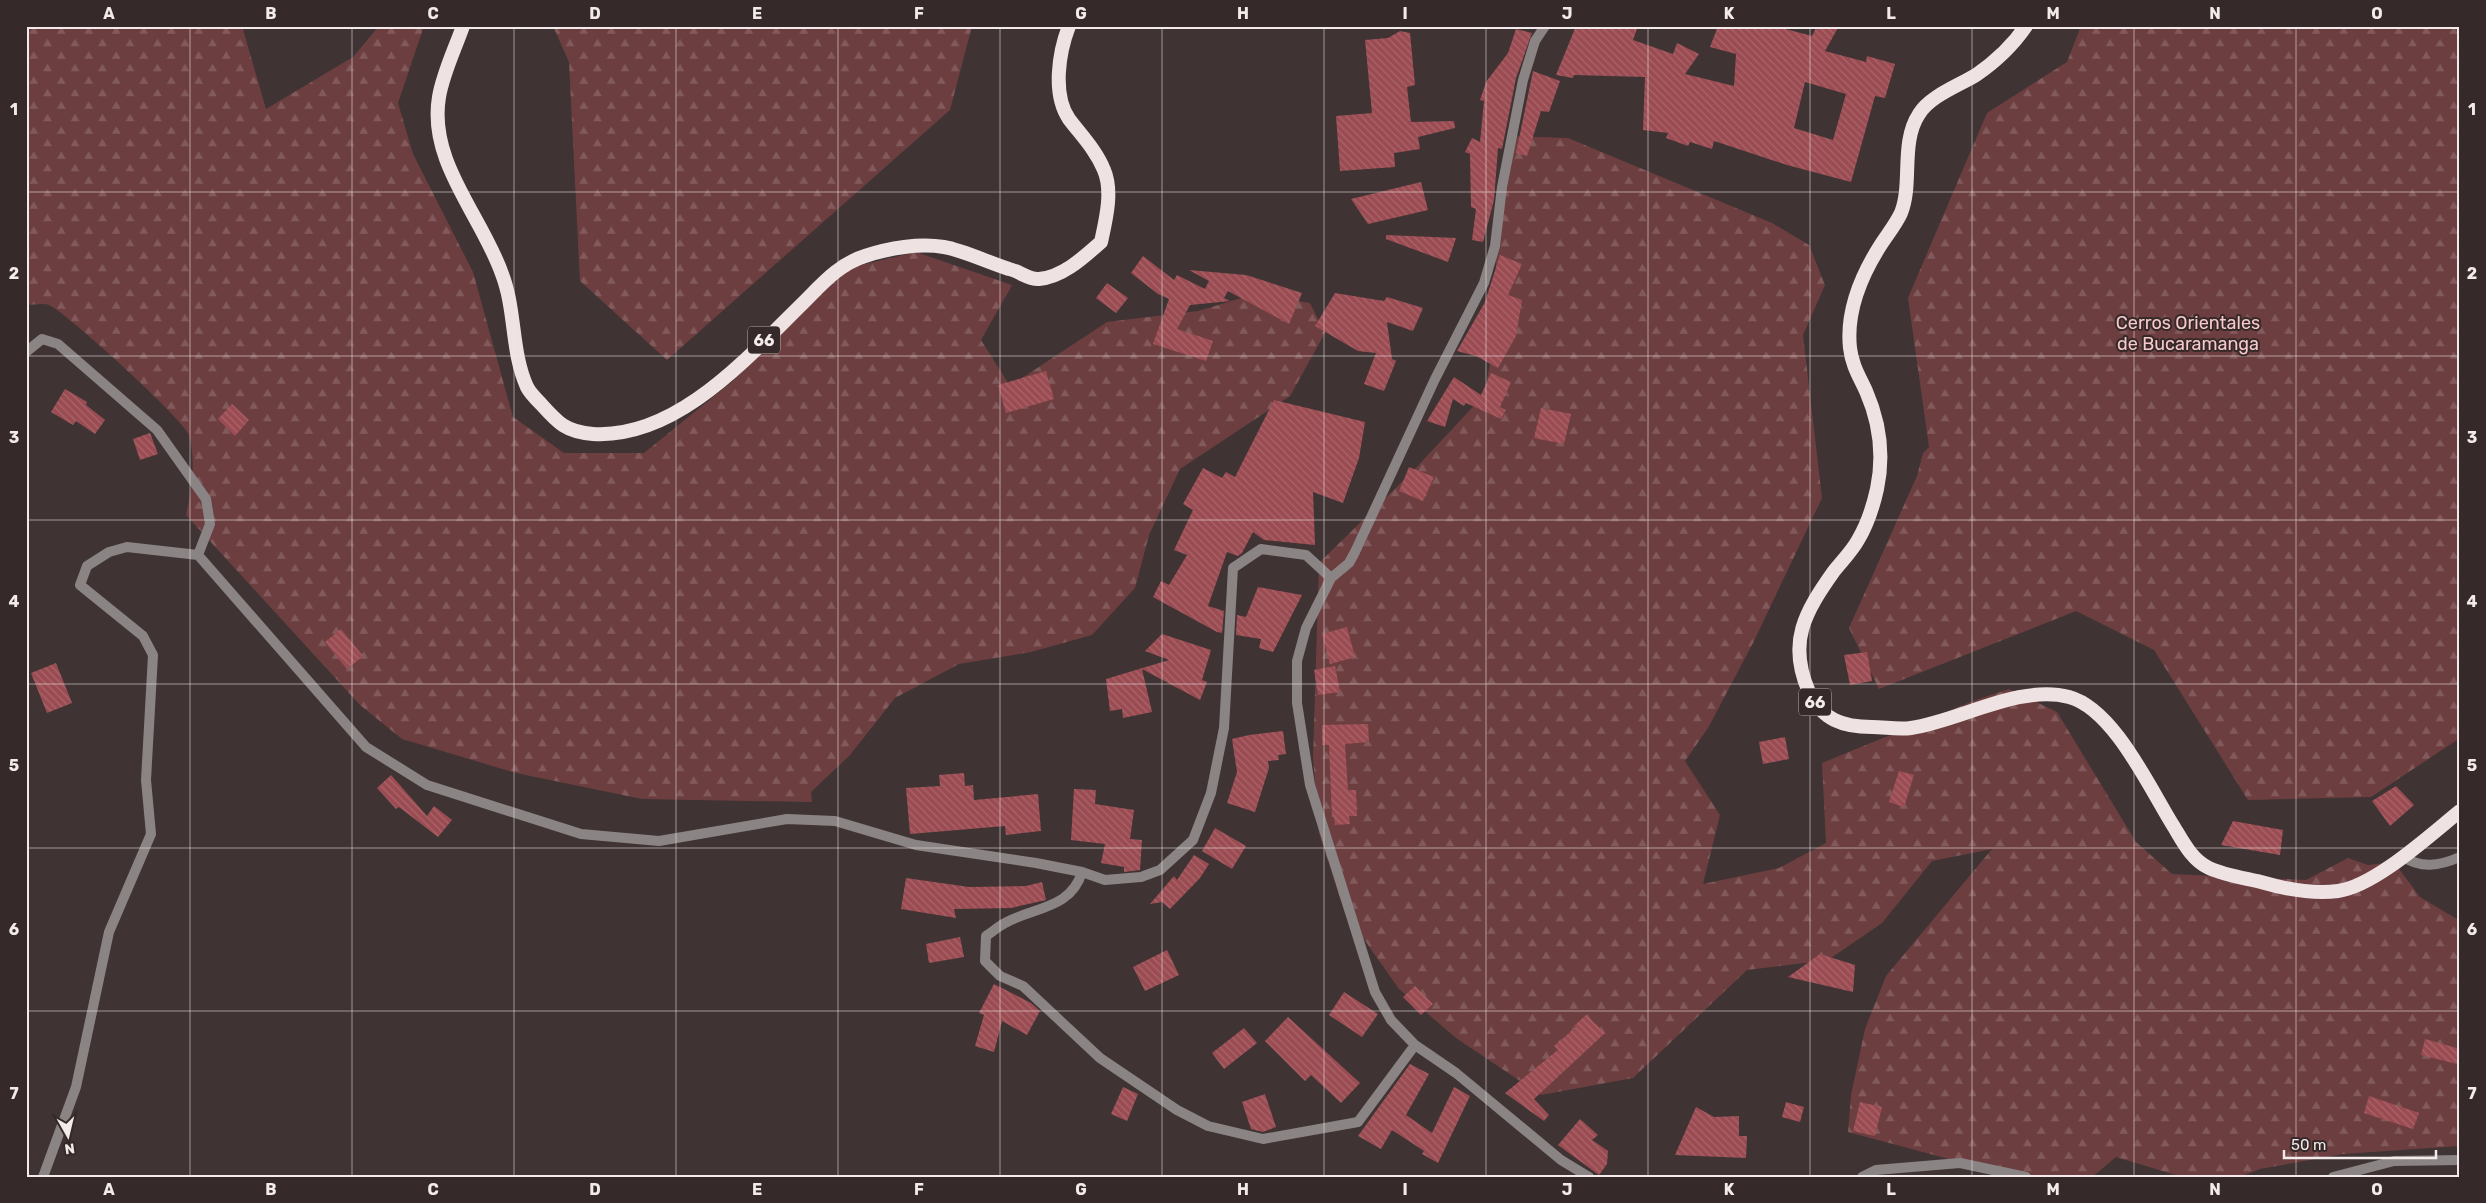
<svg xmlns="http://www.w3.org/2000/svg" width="2486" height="1203" font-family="Rubik,sans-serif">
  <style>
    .forest { fill: url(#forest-firs) }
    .building { fill: url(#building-back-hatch); fill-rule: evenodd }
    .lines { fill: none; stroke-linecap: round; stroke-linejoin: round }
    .minor { stroke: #8b8484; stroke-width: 10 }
    .trunk { stroke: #eee2e2; stroke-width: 14 }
    .grid { fill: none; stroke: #f3ebeb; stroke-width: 1; stroke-opacity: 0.55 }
    .labels { text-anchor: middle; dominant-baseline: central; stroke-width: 4; stroke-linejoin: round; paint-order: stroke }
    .shield { fill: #352929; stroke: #bab1b1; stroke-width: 1 }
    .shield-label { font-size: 16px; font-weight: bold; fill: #f3ebeb }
    .park-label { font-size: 18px; fill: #f8c9ca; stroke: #352929 }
    .neatline { fill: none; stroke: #f3ebeb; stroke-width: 2 }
    .grid-label { font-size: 16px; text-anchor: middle; font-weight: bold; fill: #f3ebeb }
  </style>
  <defs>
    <pattern id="forest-firs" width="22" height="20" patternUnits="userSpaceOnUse" patternTransform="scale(1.25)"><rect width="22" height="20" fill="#6d3e40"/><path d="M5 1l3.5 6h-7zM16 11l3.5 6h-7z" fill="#825a5c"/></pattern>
    <pattern id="building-back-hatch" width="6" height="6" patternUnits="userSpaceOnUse" patternTransform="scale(1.25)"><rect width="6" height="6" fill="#9b4c52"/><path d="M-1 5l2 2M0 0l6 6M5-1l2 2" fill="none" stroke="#a9666b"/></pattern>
  </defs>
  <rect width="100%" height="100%" fill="#3f3333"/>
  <path class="forest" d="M26 26H242L266 109 353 57 379 26H424L398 103 413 154 473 272 513 417 564 453H644L734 380 844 269 916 252 1012 285 981 340 1010 386 1107 322 1198 311 1255 294 1310 303 1325 333 1290 396 1180 469 1149 535 1135 588 1092 635 1031 652 959 664 895 698 850 755 811 792 812 802 642 799 516 773 402 739 360 705 186 515C192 489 196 462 189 435 185 421 66 312 49 305 43 303 33 305 26 305Z
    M553 26H972L950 110 667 360 580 281 569 62Z
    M2081 26H2460V738L2371 797 2248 800 2154 650 2076 611 1879 689 1849 628 1917 476 1923 453 1929 447 1908 298 1987 113 2067 62Z
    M1511 136 1568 138 1772 223 1809 245 1825 285 1803 335 1822 498 1753 643 1708 728 1685 761 1720 815 1703 884 1779 868 1826 843 1822 763 1973 701 2009 689 2057 712 2136 842 2172 874 2306 880 2348 858 2368 865 2394 862 2420 897 2460 921V1146L2343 1154 2260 1169 2240 1177H2182L2116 1157 2092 1177H2016L1848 1132 1851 1095 1865 1029 1886 976 1992 849 1932 861 1882 923 1828 960 1747 970 1633 1078 1541 1095 1456 1038 1399 989 1344 911 1319 833 1313 758 1319 563 1413 471 1484 395 1494 343 1496 261Z"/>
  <path class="building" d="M1576 26H1638L1633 40 1673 54 1677 43 1699 54 1685 74 1734 86 1736 54 1710 47 1718 26H1774L1812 36 1817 26H1839L1825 51 1866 62 1867 56 1895 64 1885 98 1875 96 1851 182 1787 165 1714 141 1712 149 1690 142 1688 146 1666 138 1668 133 1643 130 1645 77 1574 75 1573 78 1556 75ZM1805 82 1846 94 1833 140 1794 128Z
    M1516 29 1532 33 1516 78 1502 149 1498 148 1494 200 1483 242 1472 240 1476 209 1471 207 1470 154 1465 152 1472 138 1480 142 1484 101 1480 100 1486 82 1508 53Z
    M1400 31 1410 33 1415 85 1407 87 1411 122 1454 121 1455 128 1418 137 1420 149 1394 153 1395 167 1340 171 1336 116 1372 113 1365 40 1388 38Z
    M1533 71 1560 81 1549 112 1541 111 1527 156 1516 153Z
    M1421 182 1428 210 1368 224 1351 199Z
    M1386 235 1456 238 1448 262 1386 239Z
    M1500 255 1522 264 1508 295 1522 300 1516 336 1498 368 1476 356 1457 351 1485 302Z
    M1143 256 1174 280 1177 275 1205 289 1209 281 1189 270 1246 275 1302 293 1289 324 1228 291 1224 298 1230 301 1190 305 1177 329 1213 341 1206 361 1153 344 1169 299 1158 294 1131 273Z
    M1107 283 1128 298 1116 313 1096 298Z
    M1335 293 1384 301 1387 297 1423 308 1413 331 1387 322 1392 359 1396 361 1384 391 1364 384 1376 353 1358 351 1315 326Z
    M1046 371 1054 399 1006 413 998 385Z
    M1491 373 1511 382 1500 407 1506 410 1501 419 1466 403 1464 406 1453 399 1445 427 1427 421 1454 377 1481 395Z
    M65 389 87 402 86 405 105 420 95 434 76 421 73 425 51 412Z
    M1274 400 1365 422 1359 458 1343 503 1313 492 1315 545 1264 540 1253 532 1242 553 1238 556 1227 552 1208 606 1224 611 1222 633 1217 632 1153 597 1161 581 1169 585 1187 555 1174 550 1193 510 1183 504 1203 468 1222 478 1226 472 1235 477Z
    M232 404 249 420 235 436 218 419Z
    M1541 408 1571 414 1564 444 1534 438Z
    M150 433 158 454 140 460 133 439Z
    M1409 467 1434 477 1423 501 1399 491Z
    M1258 587 1302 595 1273 652 1259 648 1261 639 1236 635 1237 615 1246 617Z
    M1347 627 1355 657 1330 664 1322 634Z
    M341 629 363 656 347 669 325 642Z
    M1162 634 1211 650 1202 680 1207 682 1200 700 1142 669 1152 712 1123 718 1122 709 1110 711 1106 679 1169 660 1145 651Z
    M1867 652 1872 681 1850 685 1844 655Z
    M56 663 72 703 47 713 31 673Z
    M1335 666 1340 692 1318 695 1314 670Z
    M1368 724 1369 742 1345 744 1348 790H1356L1357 816H1349L1350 824 1335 825 1334 817H1332L1329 745H1322V725Z
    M1283 731 1286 754 1278 755 1279 760 1268 761 1269 768 1255 812 1227 803 1237 772 1232 739 1249 735Z
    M1785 737 1789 759 1763 764 1759 742Z
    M1899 771 1914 775 1904 807 1889 802Z
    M964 773 965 786 973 785 974 800 1038 794 1041 831 1006 835 1005 826 910 834 906 788 940 786 939 775Z
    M391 775 427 816 434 806 452 820 438 837 399 807 396 809 377 788Z
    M2396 786 2414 805 2390 826 2372 801Z
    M1074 789 1096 790 1095 804 1134 810 1130 839 1142 840 1140 870 1124 872V867L1101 863 1105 844 1071 840Z
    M2233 821 2283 830 2280 855 2221 845Z
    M1215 828 1246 846 1232 869 1202 851Z
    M1194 855 1209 864 1200 878 1170 909 1162 902 1150 904 1174 876 1177 880Z
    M906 878 969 887 1026 886 1042 882 1046 900 1011 908 954 909 956 918 901 909Z
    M960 937 964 957 929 963 926 944Z
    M1167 950 1179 975 1145 991 1133 967Z
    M1820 954 1855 965 1853 992 1788 977Z
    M994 984 1031 1003 1040 1011 1027 1035 1002 1021 994 1052 975 1046 984 1015 979 1013Z
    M1415 986 1433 1004 1421 1015 1403 997Z
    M1344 992 1378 1014 1362 1037 1329 1015Z
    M1586 1015 1605 1033 1534 1099 1549 1115 1544 1121 1505 1093 1558 1050 1554 1046 1576 1027 1574 1026Z
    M1288 1017 1360 1083 1341 1103 1311 1075 1305 1081 1265 1041Z
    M1244 1028 1257 1043 1224 1069 1212 1053Z
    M2425 1039 2460 1049 2457 1064 2421 1055Z
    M1410 1064 1429 1074 1406 1115 1432 1133 1454 1087 1470 1096 1438 1163 1422 1154 1424 1151 1392 1130 1381 1149 1358 1136Z
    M1123 1087 1138 1094 1127 1121 1111 1114Z
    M1265 1094 1276 1127 1263 1132 1251 1129 1242 1102Z
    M2369 1096 2419 1113 2413 1129 2364 1113Z
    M1786 1102 1804 1107 1800 1122 1782 1117Z
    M1860 1102 1882 1107 1875 1136 1853 1131Z
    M1696 1107 1714 1117 1739 1116V1136H1747L1746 1158 1675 1155Z
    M1580 1119 1598 1135 1592 1140 1608 1151 1607 1164 1599 1175 1558 1145Z"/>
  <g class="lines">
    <path class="minor" d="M1545 26 1535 41 1523 80 1502 187 1495 246 1484 283 1435 379 1355 552 1349 563 1331 578 1306 628 1297 661V703L1310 785 1375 992 1391 1020 1415 1045 1456 1073 1561 1160 1589 1177
      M26 352 42 339 58 344 157 430 206 499 210 524 198 555 127 547 109 552 87 566 80 585 143 636 153 655 146 780 151 834 109 932 76 1087 43 1177
      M198 555 366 747 427 785 581 834 659 841 787 819 835 821 916 845 1036 863 1082 872 1105 880 1141 877 1160 870 1193 840 1211 793 1224 728 1233 568 1261 549 1306 555 1331 578
      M2402 856C2421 869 2439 866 2460 857
      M1082 872C1071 909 1034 907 1005 923 999 926 992 932 986 936L985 961 1000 976 1023 986 1100 1058 1177 1110 1208 1126 1263 1139 1358 1122 1415 1045
      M1862 1177 1876 1170 1960 1163 2026 1177
      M2333 1177 2394 1161 2460 1160"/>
    <path class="trunk" d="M463 26C455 49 443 73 439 97 428 162 482 216 502 274 516 310 511 352 527 387 530 393 536 399 541 404 558 423 566 432 593 434 677 439 748 357 803 303 822 284 839 264 865 256 889 248 919 243 944 247 962 250 990 263 1009 269 1019 271 1029 280 1039 279 1063 277 1084 257 1101 242 1106 219 1113 191 1104 170 1096 150 1081 135 1069 119 1052 94 1059 52 1069 26
      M2026 26C2013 45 1995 62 1976 75 1958 86 1930 96 1919 114 1900 143 1913 183 1901 213 1896 224 1887 235 1880 246 1861 276 1846 311 1850 348 1852 365 1859 376 1866 391 1880 423 1884 456 1877 489 1873 507 1867 525 1858 540 1852 551 1842 561 1834 571 1805 612 1787 642 1809 692 1822 720 1843 727 1872 727 1885 727 1898 730 1911 728 1960 721 2019 684 2069 697 2114 709 2150 789 2174 827 2183 842 2192 860 2209 868 2224 875 2244 878 2261 882 2285 889 2313 894 2338 891 2375 886 2430 835 2460 811"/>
  </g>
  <path class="grid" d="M190 26V1177M352 26V1177M514 26V1177M676 26V1177M838 26V1177M1000 26V1177M1162 26V1177M1324 26V1177M1486 26V1177M1648 26V1177M1810 26V1177M1972 26V1177M2134 26V1177M2296 26V1177M26 192H2460M26 356H2460M26 520H2460M26 684H2460M26 848H2460M26 1011H2460"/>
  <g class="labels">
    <g class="shield">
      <rect x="748" y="326.5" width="32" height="27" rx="4"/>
      <rect x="1799" y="688.5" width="32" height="27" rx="4"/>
    </g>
    <g class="shield-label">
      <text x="764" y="340">66</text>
      <text x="1815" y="702">66</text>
    </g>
    <g class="park-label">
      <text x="2188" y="323">Cerros Orientales<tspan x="2188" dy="21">de Bucaramanga</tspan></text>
    </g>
  </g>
  <rect width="2486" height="1203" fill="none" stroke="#352929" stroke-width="55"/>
  <g transform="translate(68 1136) rotate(172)" stroke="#352929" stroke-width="4" paint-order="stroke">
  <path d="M0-4L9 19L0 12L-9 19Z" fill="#f3ebeb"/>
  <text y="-8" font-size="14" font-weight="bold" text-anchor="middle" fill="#f3ebeb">N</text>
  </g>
  <path d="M2284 1150v8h152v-8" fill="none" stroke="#f3ebeb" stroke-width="2.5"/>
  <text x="2291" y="1150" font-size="15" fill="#f3ebeb" stroke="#352929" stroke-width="4" paint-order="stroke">50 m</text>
  <rect x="28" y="28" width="2430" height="1148" class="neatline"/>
  <g class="grid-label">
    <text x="109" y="19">A</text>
    <text x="271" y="19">B</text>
    <text x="433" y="19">C</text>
    <text x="595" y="19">D</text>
    <text x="757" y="19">E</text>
    <text x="919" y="19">F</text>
    <text x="1081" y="19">G</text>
    <text x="1243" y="19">H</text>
    <text x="1405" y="19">I</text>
    <text x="1567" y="19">J</text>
    <text x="1729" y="19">K</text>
    <text x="1891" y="19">L</text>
    <text x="2053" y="19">M</text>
    <text x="2215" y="19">N</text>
    <text x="2377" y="19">O</text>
    <text x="14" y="115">1</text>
    <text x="2472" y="115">1</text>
    <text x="14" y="279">2</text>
    <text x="2472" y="279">2</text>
    <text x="14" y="443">3</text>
    <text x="2472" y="443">3</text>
    <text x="14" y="607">4</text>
    <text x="2472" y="607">4</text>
    <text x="14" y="771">5</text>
    <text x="2472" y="771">5</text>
    <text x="14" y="935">6</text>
    <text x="2472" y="935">6</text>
    <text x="14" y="1099">7</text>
    <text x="2472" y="1099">7</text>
    <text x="109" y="1195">A</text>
    <text x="271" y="1195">B</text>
    <text x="433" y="1195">C</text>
    <text x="595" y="1195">D</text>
    <text x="757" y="1195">E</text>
    <text x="919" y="1195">F</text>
    <text x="1081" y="1195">G</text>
    <text x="1243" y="1195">H</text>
    <text x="1405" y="1195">I</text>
    <text x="1567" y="1195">J</text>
    <text x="1729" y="1195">K</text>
    <text x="1891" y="1195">L</text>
    <text x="2053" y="1195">M</text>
    <text x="2215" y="1195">N</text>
    <text x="2377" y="1195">O</text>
  </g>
</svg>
